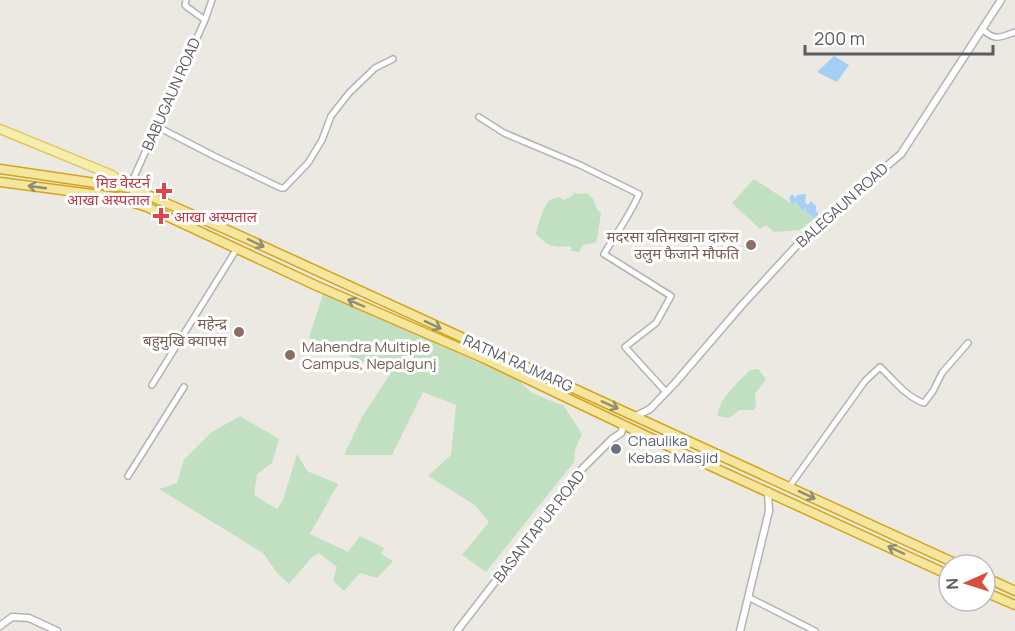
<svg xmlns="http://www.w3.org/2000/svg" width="1015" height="631" font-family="Manrope,'Noto Sans Devanagari',sans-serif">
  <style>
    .green { fill: #c0e0c1 }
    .water { fill: #a6cff6 }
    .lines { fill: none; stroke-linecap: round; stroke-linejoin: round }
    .minor-casing { stroke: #b2b3b7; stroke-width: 8 }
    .tertiary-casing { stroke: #b2b3b7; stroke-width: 9 }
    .primary-casing { stroke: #e2c563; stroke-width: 11 }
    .trunk-casing { stroke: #d6a416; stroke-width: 11 }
    .minor { stroke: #fff; stroke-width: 5 }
    .tertiary { stroke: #fff; stroke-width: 6 }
    .primary { stroke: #f6eeab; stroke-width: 8 }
    .trunk { stroke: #f4e69e; stroke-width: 8 }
    .oneway { stroke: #908c76 }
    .health-dot { fill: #e0444e; stroke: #fff; stroke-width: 2 }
    .education-dot { fill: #8d6e63; stroke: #fff; stroke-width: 2 }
    .worship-dot { fill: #6b7280; stroke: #fff; stroke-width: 2 }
    .labels { text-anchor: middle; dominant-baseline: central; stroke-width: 6; stroke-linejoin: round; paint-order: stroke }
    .street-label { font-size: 15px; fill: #5a5c60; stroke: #fff }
    .health-label { font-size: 15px; fill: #be3a42; stroke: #fff; text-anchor: end }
    .education-label { font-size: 15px; fill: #785e54; stroke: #fff; text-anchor: end }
    .worship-label { font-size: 15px; fill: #5b616d; stroke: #fff; text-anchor: start }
  </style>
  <rect width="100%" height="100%" fill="#ebe9e1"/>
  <path class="green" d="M754 179 783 198 792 204 795 200C799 204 799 208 802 212L805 208 806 212 815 218 800 230 774 232 766 225 760 229 732 203Z
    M575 193 580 194 587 193 593 199 598 211 601 213 597 240 595 243 583 245 579 252 571 251V246C554 247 549 248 536 234 538 226 543 206 550 200 552 199 557 197 560 197L563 200 569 198Z
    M323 294 518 380 532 393 564 406 582 434 575 450 574 462 486 572 462 555 489 522 475 505 428 476 451 455 456 405 423 392 392 455H344L362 417 390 374 309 338Z
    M758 369 766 379 755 394 756 405 754 410H739L729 418 718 416C717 400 739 382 750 370Z
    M240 416 279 439 272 463 257 474 254 495 277 509 283 500 297 454 307 471 338 484 310 534 348 552 360 536 384 548 381 554 393 561 377 578 360 573 344 591 333 581 337 567 319 553 312 557 289 584 277 573 263 553 159 489 177 483 184 460 212 432Z"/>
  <path class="water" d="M834 56 849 65 837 82 817 72Z
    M792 194 796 198 797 195 806 194 805 202 808 205 811 201 816 206V211L818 213 817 217 815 218 806 212 805 208 802 212 798 204 795 201 792 205 789 198Z"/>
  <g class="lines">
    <defs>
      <path id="minor" d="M186 0 185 5 187 7 205 20
        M982 29C995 41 999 38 1015 32
        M479 117 504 133 580 165 639 194C630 215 616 234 604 254L671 296 656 323 625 347 666 392
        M156 126 216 157 281 188H284L308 163 322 140 331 116 349 93 375 68 393 59
        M129 188 205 20 212 0
        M152 385 236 250 232 248
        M128 476 184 387
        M789 487 865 381 880 367C893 379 906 397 924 403L933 391 942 373 968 343
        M748 597 815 631"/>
      <path id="tertiary" d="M636 416 650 409 675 383 742 305 811 230 901 154 1001 0
        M0 626 12 617 29 618 57 631
        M457 631 583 468 612 439 621 433 624 425
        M740 631 769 511 768 491"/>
      <path id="primary" d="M0 129 112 175 129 188"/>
      <path id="trunk" d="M0 169 129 188 141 192 243 237 959 565
        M0 182 115 197 147 207 317 286 483 358 693 458 949 575
        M985 577 1015 591
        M985 592 1015 605"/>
    </defs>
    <use href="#minor" class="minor-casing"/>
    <use href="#tertiary" class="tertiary-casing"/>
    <use href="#primary" class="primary-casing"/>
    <use href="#trunk" class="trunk-casing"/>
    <use href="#minor" class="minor"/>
    <use href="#tertiary" class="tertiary"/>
    <use href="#primary" class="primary"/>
    <use href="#trunk" class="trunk"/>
  </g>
  <defs><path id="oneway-shaft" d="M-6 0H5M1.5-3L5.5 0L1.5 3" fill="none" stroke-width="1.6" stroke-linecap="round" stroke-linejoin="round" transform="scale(1.5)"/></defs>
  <g class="oneway">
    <use href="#oneway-shaft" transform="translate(37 187) rotate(-172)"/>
    <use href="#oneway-shaft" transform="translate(256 243) rotate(25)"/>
    <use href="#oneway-shaft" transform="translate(356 303) rotate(-157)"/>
    <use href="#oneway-shaft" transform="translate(433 325) rotate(25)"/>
    <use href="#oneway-shaft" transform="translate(610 405) rotate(24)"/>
    <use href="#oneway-shaft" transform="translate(807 495) rotate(25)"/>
    <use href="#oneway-shaft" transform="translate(896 550) rotate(-155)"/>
  </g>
  <g class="health-dot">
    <path d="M161 182h6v6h6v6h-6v6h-6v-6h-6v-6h6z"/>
    <path d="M158 207h6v6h6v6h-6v6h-6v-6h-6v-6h6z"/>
  </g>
  <g class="education-dot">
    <circle cx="751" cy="245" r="6"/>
    <circle cx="239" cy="332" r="6"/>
    <circle cx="290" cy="355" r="6"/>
  </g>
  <circle class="worship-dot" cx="616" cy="449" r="6"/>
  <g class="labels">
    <g class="street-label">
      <text transform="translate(171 94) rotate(-66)">BABUGAUN ROAD</text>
      <text transform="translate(842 205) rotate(-42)">BALEGAUN ROAD</text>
      <text transform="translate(518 363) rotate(24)">RATNA RAJMARG</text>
      <text transform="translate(539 526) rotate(-52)">BASANTAPUR ROAD</text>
    </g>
    <g class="health-label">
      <text x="150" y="182">मिड वेस्टर्न<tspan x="150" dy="17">आखा अस्पताल</tspan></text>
      <text x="174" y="216" text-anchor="start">आखा अस्पताल</text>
    </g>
    <g class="education-label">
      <text x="739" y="236">मदरसा यतिमखाना दारुल<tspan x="739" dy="17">उलुम फैजाने माैफति</tspan></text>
      <text x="227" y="323">महेन्द्र<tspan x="227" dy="17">बहुमुखि क्यापस</tspan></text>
      <text x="302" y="346" text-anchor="start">Mahendra Multiple<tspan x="302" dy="17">Campus, Nepalgunj</tspan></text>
    </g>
    <g class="worship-label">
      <text x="628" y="440">Chaulika<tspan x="628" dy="17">Kebas Masjid</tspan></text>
    </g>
  </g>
  <g transform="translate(967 583) rotate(267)"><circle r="28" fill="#ffffff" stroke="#bdbebf" stroke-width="1.5"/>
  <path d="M0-4.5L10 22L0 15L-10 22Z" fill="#d7503b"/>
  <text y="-9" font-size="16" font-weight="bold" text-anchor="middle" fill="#5a5c60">N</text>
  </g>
  <path d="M805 45v9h188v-9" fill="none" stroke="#5a5c60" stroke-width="3"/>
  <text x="814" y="45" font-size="18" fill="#5a5c60" stroke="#ffffff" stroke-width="4.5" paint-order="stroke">200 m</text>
</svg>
